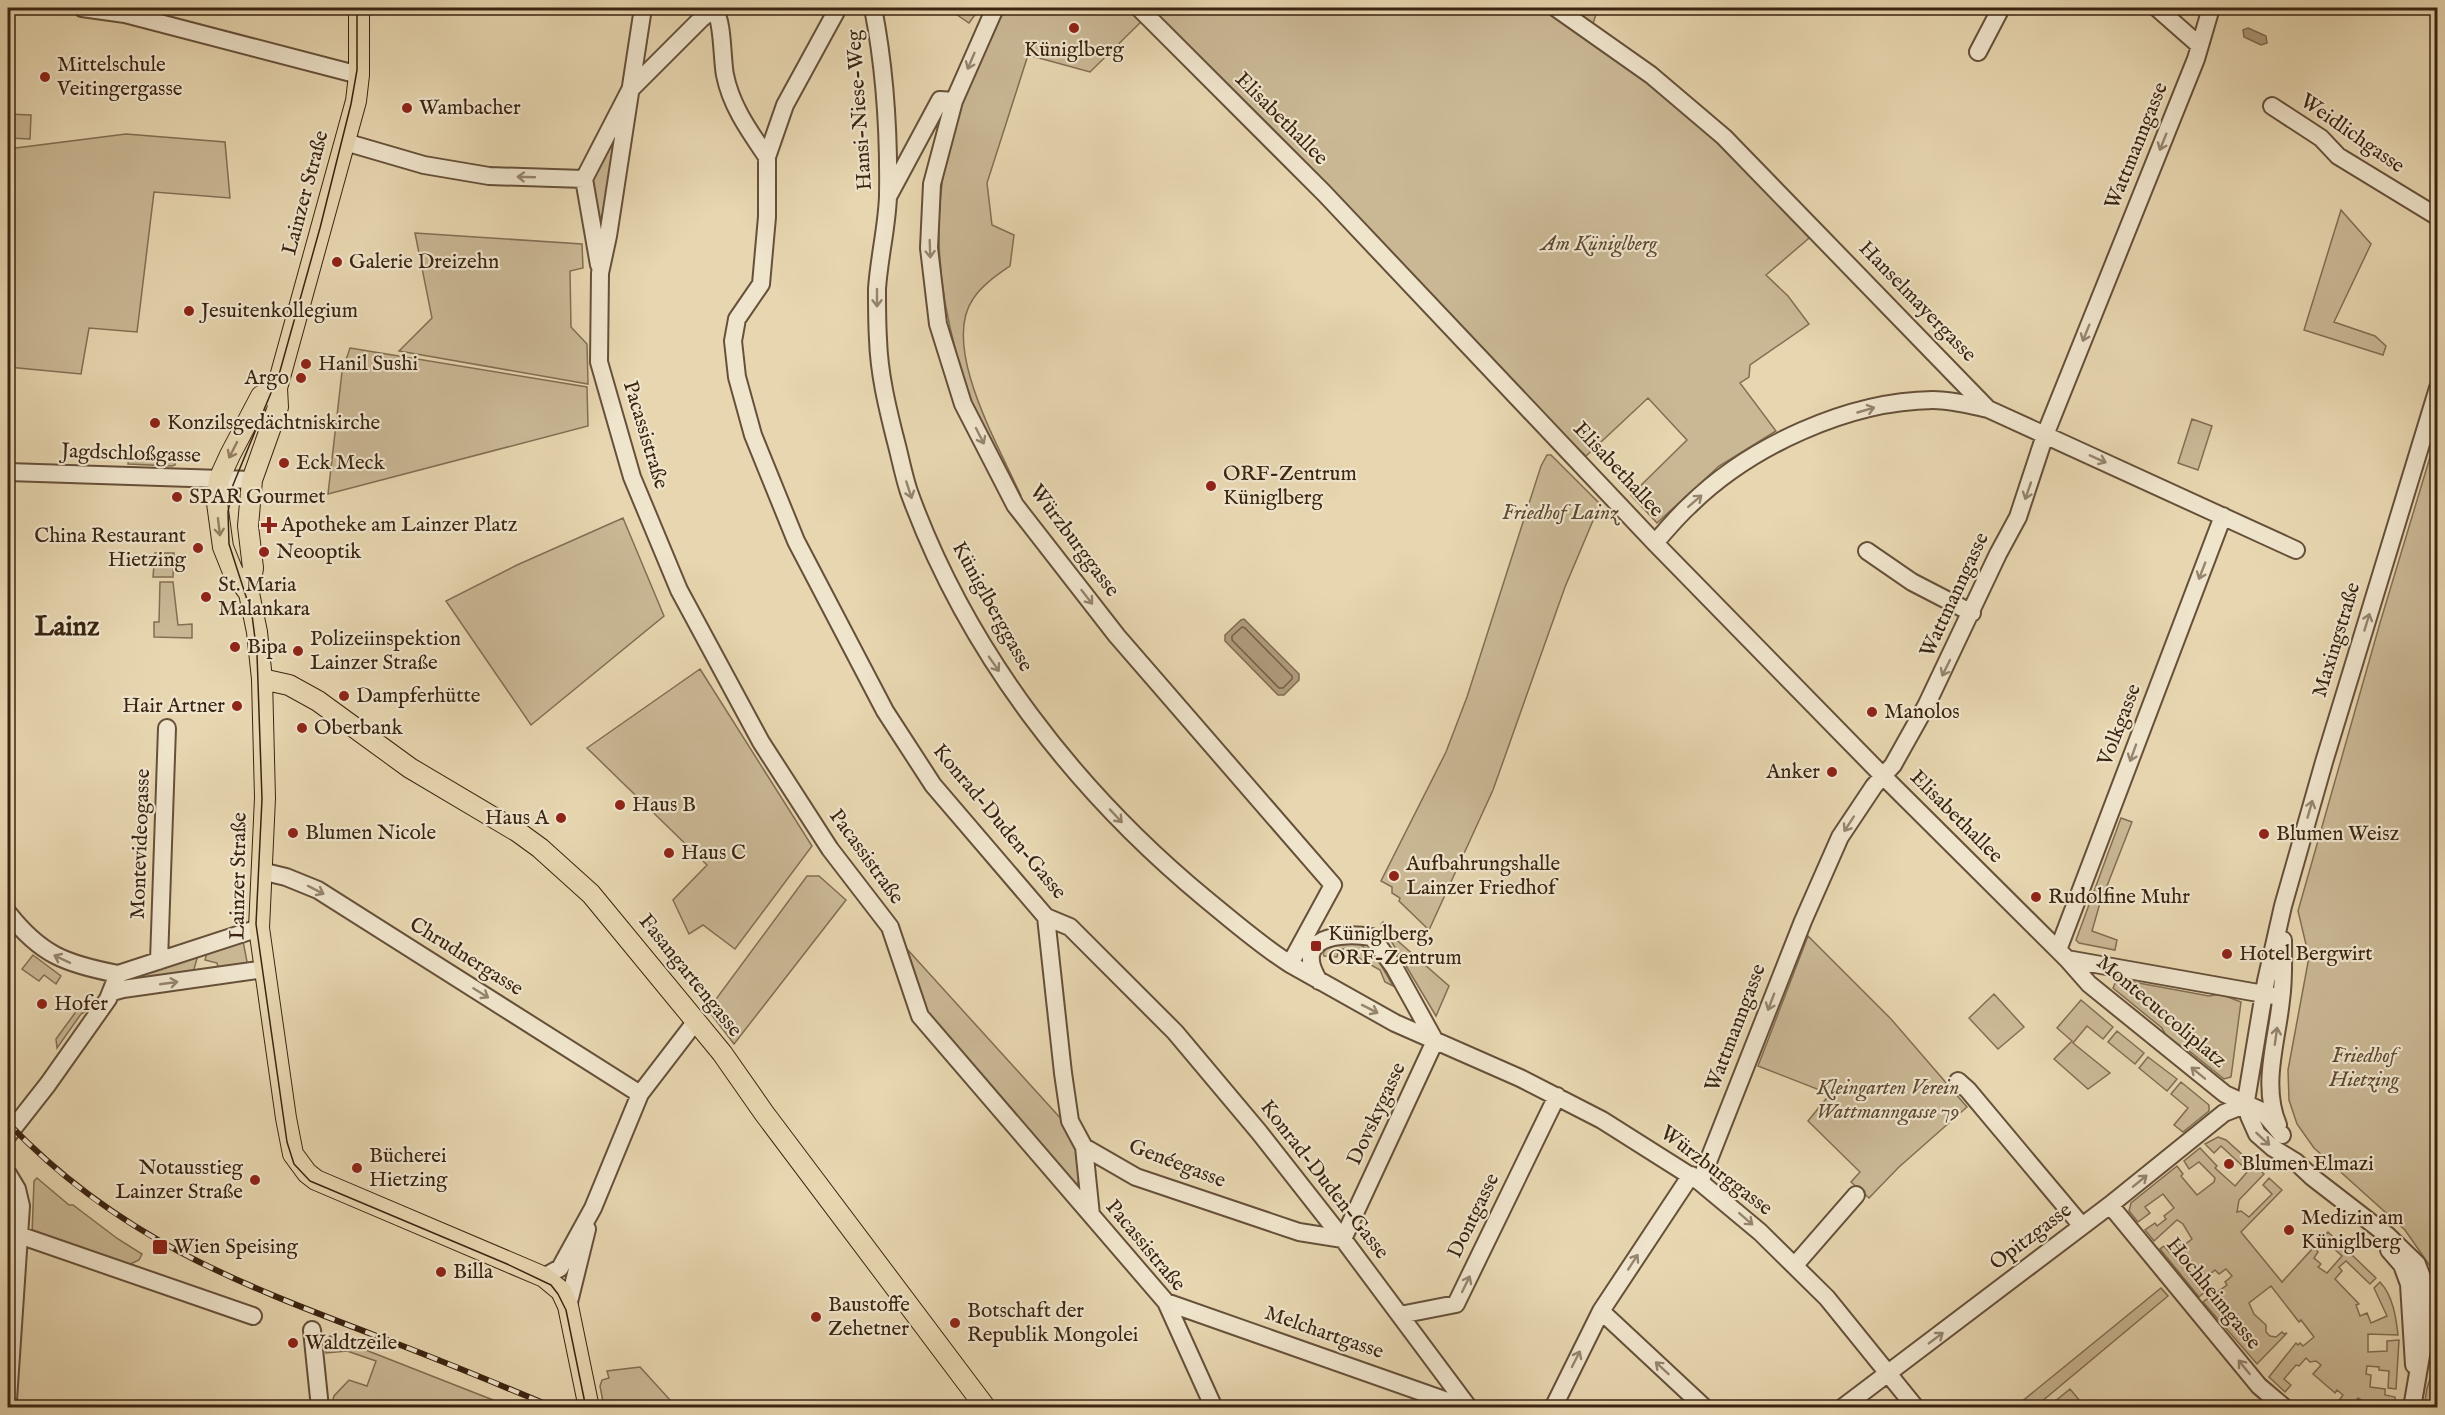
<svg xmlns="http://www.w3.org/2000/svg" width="2445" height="1415" font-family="'IM FELL English',serif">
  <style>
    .green { fill: #cab895; stroke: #826e53; stroke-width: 1.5 }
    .water { fill: #ad997a; stroke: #7f6a50; stroke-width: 1.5 }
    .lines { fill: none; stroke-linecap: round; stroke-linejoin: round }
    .shore { stroke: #745e46; stroke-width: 1.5 }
    .minor-casing { stroke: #665039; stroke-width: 20 }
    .major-casing { stroke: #3b2411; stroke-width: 22 }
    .minor { stroke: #efe4cc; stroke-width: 16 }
    .major { stroke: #e7d6b0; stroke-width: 20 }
    .tram { stroke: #3b2411; stroke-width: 1.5 }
    .rail-casing { stroke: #3b2411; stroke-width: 6 }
    .rail { stroke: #efe4cc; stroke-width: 4; stroke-dasharray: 11; stroke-linecap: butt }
    .oneway { stroke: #95846e }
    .oneway2 { stroke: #917d60 }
    .poi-dot { fill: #8f2418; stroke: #efe4cc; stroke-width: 2 }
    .labels { text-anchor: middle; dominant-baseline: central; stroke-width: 4.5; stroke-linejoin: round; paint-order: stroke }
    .poi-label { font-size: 21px; fill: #3b2411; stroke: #efe4cc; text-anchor: start }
    .street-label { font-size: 21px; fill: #3b2411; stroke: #efe4cc }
    .park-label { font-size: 21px; font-style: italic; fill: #5f4932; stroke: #efe4cc }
    .district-label { font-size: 27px; font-weight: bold; fill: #3b2411; stroke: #efe4cc }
  </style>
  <rect width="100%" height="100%" fill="#e7d6b0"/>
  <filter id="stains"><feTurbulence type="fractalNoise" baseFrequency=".00333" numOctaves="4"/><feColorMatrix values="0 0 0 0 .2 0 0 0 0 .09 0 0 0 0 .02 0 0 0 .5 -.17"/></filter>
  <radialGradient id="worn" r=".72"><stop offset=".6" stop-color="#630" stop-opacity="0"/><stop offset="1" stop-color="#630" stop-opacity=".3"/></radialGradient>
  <path class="green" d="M947 8H980L969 23Z
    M1005 8H1135L1145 18 1090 72 1028 55 987 183 992 225 1014 235 1010 266C997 275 982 285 973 299 940 347 1000 448 1021 496 1007 469 989 443 977 416 968 397 962 375 957 355 933 270 931 182 964 99 976 68 992 38 1005 8Z
    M1145 8H1553L1650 76 1815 233 1766 275 1788 296 1809 324 1750 365 1749 377 1740 383 1776 431 1719 466 1657 523 1631 495 1687 440 1648 398 1586 456 1518 391Z
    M1565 8H1598L1592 27Z
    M8 114 31 115 30 139 8 138Z
    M126 134 225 142 230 198 154 192 137 332 89 328 81 374 8 367V149Z
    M615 143 606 228 599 229 592 182 612 144Z
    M2341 210 2371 244 2334 322 2375 336 2386 346 2383 355 2304 330Z
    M415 233 582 244 583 268 570 271 571 327 587 344 588 384 399 351 432 318Z
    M350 348 587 387 588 426 328 494 342 372Z
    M2192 419 2212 426 2198 470 2178 463Z
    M2437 434V1276L2405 1230 2314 1148 2297 1124 2289 1100 2288 1070 2309 957 2298 911 2380 623Z
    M129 455 176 458 175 465 172 466 128 464Z
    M1547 455H1551L1600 504 1565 587 1493 790 1429 930 1399 901 1400 898 1392 893V887L1381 881 1446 752 1467 697 1541 466Z
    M623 518 664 616 531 725 446 601 517 565Z
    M155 553H174L173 577H153Z
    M160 582H173L178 625 192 624V638L154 637V622H159Z
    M700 669 812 846 735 949 703 925 689 934 673 900 707 865 587 748Z
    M2121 818 2132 822 2105 891H2102L2098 902 2100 903 2092 931 2117 940 2115 950 2079 943 2076 940Z
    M807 876H819L846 900 734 1044 708 1010Z
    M1383 922 1391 935 1449 986 1436 1016 1381 924Z
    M1808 936 1891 1019 1967 1107 1899 1167 1869 1198 1851 1182 1860 1172 1808 1121 1830 1094 1758 1066Z
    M1352 940 1374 953 1393 986 1385 982 1380 970 1343 949H1339L1337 957 1324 956 1323 953 1329 945Z
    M243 941 248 967 219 972 217 963 205 960 207 952Z
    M907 949 1063 1121 1075 1147 1080 1181 1076 1184 1073 1183 933 1022 927 1010Z
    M33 955 61 976 56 984 44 975 39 981 22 969Z
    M198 955 192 976 137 980V975Z
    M2117 979 2209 996 2220 994 2241 1002 2231 1077 2224 1079 2183 1046 2172 1047 2162 1028 2113 988Z
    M1994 994 2024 1027 1998 1049 1969 1018Z
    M86 998 97 1000 91 1008 81 1014 57 1048 56 1039Z
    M2081 1000 2113 1027 2103 1039 2087 1026 2073 1043 2110 1073 2088 1089 2054 1059 2072 1041 2057 1028Z
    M2117 1031 2144 1053 2135 1064 2108 1042Z
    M2148 1057 2177 1079 2167 1091 2139 1068Z
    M2181 1082 2209 1105V1111L2183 1132 2174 1125 2188 1108 2171 1094Z
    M2218 1137 2226 1140 2264 1174 2239 1200 2237 1212 2241 1211 2249 1217 2272 1194 2263 1185 2269 1178 2282 1190 2241 1232 2282 1282 2314 1247 2318 1252 2314 1258 2321 1264 2318 1267 2327 1273 2342 1256 2322 1238 2328 1232 2376 1278 2370 1284 2346 1261 2339 1267 2342 1271 2335 1279 2359 1304 2356 1305 2360 1316 2367 1313 2371 1323 2387 1316 2374 1288 2380 1282C2393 1296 2396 1317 2398 1335L2368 1334V1352L2387 1351V1341L2399 1340 2396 1389 2388 1388 2389 1371 2379 1370V1367L2367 1366 2366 1374 2371 1375 2370 1387 2385 1389V1395L2395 1397V1407H2374L2358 1398 2351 1407H2334L2343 1395 2337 1390 2335 1393 2313 1374 2321 1365 2316 1361 2310 1362 2306 1358 2299 1366 2296 1365 2284 1379 2291 1385 2285 1392 2269 1377 2296 1343 2298 1345 2300 1343 2303 1346 2314 1337 2301 1320 2299 1322 2271 1286 2249 1303 2254 1314 2266 1325V1332L2270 1336 2276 1337 2282 1332 2284 1334 2287 1333 2257 1364 2203 1302 2227 1285 2225 1282 2232 1276 2226 1269 2219 1274 2215 1270 2201 1282 2207 1290 2199 1297 2160 1249 2164 1246 2169 1252 2172 1249 2169 1245 2173 1242 2177 1247 2182 1243 2184 1245 2192 1239 2183 1224 2177 1220 2154 1241 2145 1230 2155 1223 2157 1226 2166 1219 2164 1216 2174 1208 2163 1194 2145 1207 2150 1213 2138 1222 2129 1211 2131 1203 2177 1166 2183 1174 2181 1176 2197 1195 2214 1182 2215 1178 2199 1162 2189 1169 2184 1161 2200 1148 2217 1166 2215 1168 2235 1186 2248 1171 2221 1146 2214 1153 2205 1144Z
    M37 1178 69 1205H73L118 1239 142 1254 139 1260 124 1267 32 1235 34 1181Z
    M2161 1288 2168 1296 2035 1407H2015Z
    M330 1336 511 1407H331L334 1396 349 1380 367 1386 376 1361 347 1351 326 1353 325 1343Z
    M2437 1359V1407H2424L2427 1388Z
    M640 1367 671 1401V1407H604L600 1386 602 1380 609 1378 607 1371Z
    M2070 1389 2085 1407H2048Z"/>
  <path class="water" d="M2248 28 2266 36 2267 43 2261 45 2244 37 2243 30Z
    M1244 619 1299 674V680L1284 695H1278L1225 641V635L1241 620Z"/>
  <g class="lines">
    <path class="shore" d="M1242 627 1245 628 1292 676V679L1283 688H1279L1232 640V636Z"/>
    <defs>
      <path id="minor" d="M82 8 125 14 359 75
        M643 8 608 236 600 273 599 362 632 477 679 590 761 742 830 849 890 927 920 1016 1166 1302 1214 1408
        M873 8C885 69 889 133 888 196 887 227 879 258 877 289 877 306 877 323 878 339 879 373 887 406 895 438 900 456 903 474 909 492 967 652 1076 792 1207 900 1234 922 1260 945 1290 964
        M995 8 954 101 932 184 929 248 938 324 963 404 1015 505 1117 636 1333 885 1290 964 1395 1023 1520 1078 1602 1120 1700 1182 1760 1232 1827 1298 1916 1408
        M1139 8 1324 193 1655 543 1883 776 2067 959 2089 984 2225 1094 2262 1111 2282 1135
        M1556 8 1651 75 1724 137 1988 409 2296 550
        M2157 8 2199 45
        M1978 52 2001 8
        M2272 106 2321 138 2338 156 2438 217
        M345 142 424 165 489 176 584 179
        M767 157V217L761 284 737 319 733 341 737 377 753 435 796 541 885 711 933 785 1046 917 1070 927 1175 1032 1259 1132 1343 1239 1469 1408
        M889 195 940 100 954 101
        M599 265 584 179 630 90 701 19 711 11 715 12C723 21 722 61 725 75 731 106 750 132 767 157L785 105 838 8
        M8 472 252 480
        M1655 543C1666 530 1677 517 1689 506 1750 446 1848 401 1933 400 1952 400 1970 405 1988 409
        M1867 551 1912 582 1972 613
        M261 871 286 877 318 890 640 1094
        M8 913C41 955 66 964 118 974
        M1046 917 1063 1073 1070 1121 1084 1147 1136 1177 1299 1232 1343 1239 1435 1041
        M2058 950 2223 516
        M2067 959 2275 996
        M159 961 167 728
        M1319 981C1291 936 1341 932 1372 937L1394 967 1435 1041
        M112 992 123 989 265 969
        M1958 1081 1968 1090 2082 1226
        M2278 1125C2261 1085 2277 1041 2281 1000 2284 980 2283 960 2283 940
        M8 1135 48 1084 108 999 118 974 259 928
        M1084 1147 1091 1215
        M8 1174 17 1189 21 1206 8 1400
        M1700 1182 1803 921 1840 837 1874 786 1893 765 1926 706 1998 554 2018 517 2045 435 2196 59 2211 8
        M2110 1205 2259 1386 2285 1408
        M19 1235 253 1316
        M2389 1250 2402 1265 2409 1284 2414 1365
        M1795 1265 1856 1195
        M544 1277 560 1268 593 1208 640 1094 696 1021
        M1166 1302 1467 1408
        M568 1306 587 1229
        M1601 1311 1705 1408
        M1400 1315 1456 1304 1557 1096
        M312 1330 320 1408
        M1553 1408 1601 1311 1691 1175
        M1842 1408 2110 1205 2224 1113 2247 1104
        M2412 1408 2423 1344 2424 1320 2422 1277 2417 1264 2387 1235 2312 1177 2296 1162 2273 1148 2257 1134 2249 1116 2246 1101 2266 981 2283 906 2324 762 2438 388"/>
      <path id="major" d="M359 8V75L356 101 277 388 278 407 252 480 248 526 253 568 249 593 257 632 262 679 265 798 259 928 286 1118 293 1154 307 1173 316 1180 544 1277 561 1291 568 1306 589 1408
        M249 593 233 572 223 547 217 503 219 479 230 455 261 396 277 388
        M262 679 289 685 318 701 410 768 518 832 540 848 591 894 722 1053 764 1113 986 1408"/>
    </defs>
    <use href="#minor" class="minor-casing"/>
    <use href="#major" class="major-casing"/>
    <use href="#minor" class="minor"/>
    <use href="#major" class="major"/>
    <path class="tram" d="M357 8V70L351 104 320 228 280 371 233 485 228 512 229 544 252 615 257 654 262 799 256 924 287 1142 294 1164 310 1181 507 1264 551 1285 558 1294 566 1310 586 1408"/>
    <defs>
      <path id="rail" d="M8 1123C118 1238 237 1283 382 1338 440 1360 498 1384 555 1408"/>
    </defs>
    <use href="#rail" class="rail-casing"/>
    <use href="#rail" class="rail"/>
  </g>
  <defs><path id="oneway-shaft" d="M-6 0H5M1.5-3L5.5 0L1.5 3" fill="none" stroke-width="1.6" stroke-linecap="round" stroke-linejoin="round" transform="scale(1.5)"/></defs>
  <g class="oneway">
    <use href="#oneway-shaft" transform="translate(971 61) rotate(113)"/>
    <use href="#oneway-shaft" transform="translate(2163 142) rotate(112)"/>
    <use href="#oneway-shaft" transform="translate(526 177) rotate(-178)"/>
    <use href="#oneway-shaft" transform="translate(930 249) rotate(88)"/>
    <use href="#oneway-shaft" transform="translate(877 298) rotate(90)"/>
    <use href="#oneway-shaft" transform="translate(2086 333) rotate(112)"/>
    <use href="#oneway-shaft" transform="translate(1866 410) rotate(-16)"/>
    <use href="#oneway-shaft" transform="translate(980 436) rotate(63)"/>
    <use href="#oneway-shaft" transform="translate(2098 459) rotate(24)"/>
    <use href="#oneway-shaft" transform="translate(909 490) rotate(72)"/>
    <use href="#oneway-shaft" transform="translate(2028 491) rotate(109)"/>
    <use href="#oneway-shaft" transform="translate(1695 501) rotate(-41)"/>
    <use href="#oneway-shaft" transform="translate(2202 571) rotate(111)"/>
    <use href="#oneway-shaft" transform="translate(1087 597) rotate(52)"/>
    <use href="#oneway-shaft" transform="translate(2367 622) rotate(-73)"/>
    <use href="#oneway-shaft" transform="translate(994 664) rotate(55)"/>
    <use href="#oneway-shaft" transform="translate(1946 668) rotate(116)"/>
    <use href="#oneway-shaft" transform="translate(2133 753) rotate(110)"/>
    <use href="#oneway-shaft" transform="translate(2310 809) rotate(-74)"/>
    <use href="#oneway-shaft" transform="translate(1116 816) rotate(47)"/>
    <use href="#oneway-shaft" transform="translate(1849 824) rotate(123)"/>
    <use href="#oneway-shaft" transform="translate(316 890) rotate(27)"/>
    <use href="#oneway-shaft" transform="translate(62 959) rotate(-155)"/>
    <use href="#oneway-shaft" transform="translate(169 983) rotate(-8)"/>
    <use href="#oneway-shaft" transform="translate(481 993) rotate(32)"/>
    <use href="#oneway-shaft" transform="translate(1771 1002) rotate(111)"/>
    <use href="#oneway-shaft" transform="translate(1370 1009) rotate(27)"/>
    <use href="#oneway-shaft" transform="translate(2276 1036) rotate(-82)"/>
    <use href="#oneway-shaft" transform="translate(2198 1073) rotate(-141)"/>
    <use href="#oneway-shaft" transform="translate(2263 1139) rotate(43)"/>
    <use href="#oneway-shaft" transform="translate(2140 1181) rotate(-39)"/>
    <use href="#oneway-shaft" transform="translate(1746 1219) rotate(41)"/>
    <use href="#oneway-shaft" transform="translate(1633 1262) rotate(-57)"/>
    <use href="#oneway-shaft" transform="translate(1466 1284) rotate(-64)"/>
    <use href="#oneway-shaft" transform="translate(1936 1338) rotate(-37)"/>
    <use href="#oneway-shaft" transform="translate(1576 1359) rotate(-63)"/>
    <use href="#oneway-shaft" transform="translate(2244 1367) rotate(-129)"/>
    <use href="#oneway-shaft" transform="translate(1662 1368) rotate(-137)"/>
  </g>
  <g class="oneway2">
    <use href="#oneway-shaft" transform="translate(233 450) rotate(117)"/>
    <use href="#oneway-shaft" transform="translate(219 527) rotate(83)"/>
  </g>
  <g class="poi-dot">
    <circle cx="1074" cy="28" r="6"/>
    <circle cx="45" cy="77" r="6"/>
    <circle cx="407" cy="108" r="6"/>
    <circle cx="337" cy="262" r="6"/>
    <circle cx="189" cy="311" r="6"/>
    <circle cx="306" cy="364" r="6"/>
    <circle cx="301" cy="378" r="6"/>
    <circle cx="155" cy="423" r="6"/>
    <circle cx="284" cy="463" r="6"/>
    <circle cx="1211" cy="486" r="6"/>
    <circle cx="177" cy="497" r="6"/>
    <path d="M266 516h6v6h6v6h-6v6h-6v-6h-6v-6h6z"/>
    <circle cx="198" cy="548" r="6"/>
    <circle cx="264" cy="552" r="6"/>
    <circle cx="206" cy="597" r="6"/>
    <circle cx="235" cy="647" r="6"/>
    <circle cx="298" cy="651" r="6"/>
    <circle cx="344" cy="696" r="6"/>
    <circle cx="237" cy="706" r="6"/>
    <circle cx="1872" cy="712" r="6"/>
    <circle cx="302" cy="728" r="6"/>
    <circle cx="1832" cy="772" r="6"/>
    <circle cx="620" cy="805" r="6"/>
    <circle cx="561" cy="818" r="6"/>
    <circle cx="293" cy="833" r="6"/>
    <circle cx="2264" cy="834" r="6"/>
    <circle cx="669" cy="853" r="6"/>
    <circle cx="1394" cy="876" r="6"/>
    <circle cx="2036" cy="897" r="6"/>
    <rect x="1310" y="940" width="12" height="12" rx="3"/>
    <circle cx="2227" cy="954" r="6"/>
    <circle cx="42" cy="1004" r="6"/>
    <circle cx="2229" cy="1164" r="6"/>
    <circle cx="357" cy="1168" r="6"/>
    <circle cx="255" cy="1180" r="6"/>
    <circle cx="2289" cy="1230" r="6"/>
    <rect x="152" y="1239" width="16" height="16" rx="3"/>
    <circle cx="441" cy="1272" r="6"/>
    <circle cx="816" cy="1317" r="6"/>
    <circle cx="955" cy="1323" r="6"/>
    <circle cx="293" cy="1343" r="6"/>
  </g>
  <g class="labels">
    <g class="poi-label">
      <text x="1074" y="50" text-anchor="middle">Küniglberg</text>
      <text x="57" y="65">Mittelschule<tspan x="57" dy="24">Veitingergasse</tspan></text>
      <text x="419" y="108">Wambacher</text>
      <text x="349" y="262">Galerie Dreizehn</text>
      <text x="201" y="311">Jesuitenkollegium</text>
      <text x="318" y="364">Hanil Sushi</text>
      <text x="289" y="378" text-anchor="end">Argo</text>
      <text x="167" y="423">Konzilsgedächtniskirche</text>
      <text x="296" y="463">Eck Meck</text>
      <text x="1223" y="474">ORF-Zentrum<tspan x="1223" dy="24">Küniglberg</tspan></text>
      <text x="189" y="497">SPAR Gourmet</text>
      <text x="281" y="525">Apotheke am Lainzer Platz</text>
      <text x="186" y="536" text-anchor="end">China Restaurant<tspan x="186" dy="24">Hietzing</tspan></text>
      <text x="276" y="552">Neooptik</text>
      <text x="218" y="585">St. Maria<tspan x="218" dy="24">Malankara</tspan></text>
      <text x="310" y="639">Polizeiinspektion<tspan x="310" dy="24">Lainzer Straße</tspan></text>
      <text x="247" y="647">Bipa</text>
      <text x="356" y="696">Dampferhütte</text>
      <text x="225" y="706" text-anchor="end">Hair Artner</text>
      <text x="1884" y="712">Manolos</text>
      <text x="314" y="728">Oberbank</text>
      <text x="1820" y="772" text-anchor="end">Anker</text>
      <text x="632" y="805">Haus B</text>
      <text x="549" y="818" text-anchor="end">Haus A</text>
      <text x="305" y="833">Blumen Nicole</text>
      <text x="2276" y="834">Blumen Weisz</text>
      <text x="681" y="853">Haus C</text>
      <text x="1406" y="864">Aufbahrungshalle<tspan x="1406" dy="24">Lainzer Friedhof</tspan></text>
      <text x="2048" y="897">Rudolfine Muhr</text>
      <text x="1328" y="934">Küniglberg,<tspan x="1328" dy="24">ORF-Zentrum</tspan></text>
      <text x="2239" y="954">Hotel Bergwirt</text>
      <text x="54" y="1004">Hofer</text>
      <text x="369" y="1156">Bücherei<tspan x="369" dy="24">Hietzing</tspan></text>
      <text x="2241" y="1164">Blumen Elmazi</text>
      <text x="243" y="1168" text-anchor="end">Notausstieg<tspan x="243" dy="24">Lainzer Straße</tspan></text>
      <text x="2301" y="1218">Medizin am<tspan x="2301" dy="24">Küniglberg</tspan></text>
      <text x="174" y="1247">Wien Speising</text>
      <text x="453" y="1272">Billa</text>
      <text x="828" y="1305">Baustoffe<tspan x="828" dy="24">Zehetner</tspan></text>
      <text x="967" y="1311">Botschaft der<tspan x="967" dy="24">Republik Mongolei</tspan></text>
      <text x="305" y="1343">Waldtzeile</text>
    </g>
    <g class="street-label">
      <text transform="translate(860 110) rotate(-94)">Hansi-Niese-Weg</text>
      <text transform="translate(1281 119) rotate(45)">Elisabethallee</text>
      <text transform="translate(2352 134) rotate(35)">Weidlichgasse</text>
      <text transform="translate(2137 146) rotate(-68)">Wattmanngasse</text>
      <text transform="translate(306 193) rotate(-75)">Lainzer Straße</text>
      <text transform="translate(1917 302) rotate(46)">Hanselmayergasse</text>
      <text transform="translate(645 435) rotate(73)">Pacassistraße</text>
      <text transform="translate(131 454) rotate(2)">Jagdschloßgasse</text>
      <text transform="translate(1618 470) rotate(47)">Elisabethallee</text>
      <text transform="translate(1074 541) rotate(53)">Würzburggasse</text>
      <text transform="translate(1955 595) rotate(-65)">Wattmanngasse</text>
      <text transform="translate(992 607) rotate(61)">Küniglberggasse</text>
      <text transform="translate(2337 640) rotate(-73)">Maxingstraße</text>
      <text transform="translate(2120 725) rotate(-69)">Volkgasse</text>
      <text transform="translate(1956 817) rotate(45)">Elisabethallee</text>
      <text transform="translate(999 822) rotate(50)">Konrad-Duden-Gasse</text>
      <text transform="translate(141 844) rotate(-88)">Montevideogasse</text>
      <text transform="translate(866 857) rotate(54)">Pacassistraße</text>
      <text transform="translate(239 876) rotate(-89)">Lainzer Straße</text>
      <text transform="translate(466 957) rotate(32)">Chrudnergasse</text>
      <text transform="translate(690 976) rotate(51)">Fasangartengasse</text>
      <text transform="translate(2161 1012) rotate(40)">Montecuccoliplatz</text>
      <text transform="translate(1736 1028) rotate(-69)">Wattmanngasse</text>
      <text transform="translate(1377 1114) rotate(-65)">Dovskygasse</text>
      <text transform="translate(1177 1164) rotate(21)">Genéegasse</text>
      <text transform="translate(1716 1171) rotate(37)">Würzburggasse</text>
      <text transform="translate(1324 1180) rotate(52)">Konrad-Duden-Gasse</text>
      <text transform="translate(1474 1216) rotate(-64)">Dontgasse</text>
      <text transform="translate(2031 1237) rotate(-37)">Opitzgasse</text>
      <text transform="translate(1145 1246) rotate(50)">Pacassistraße</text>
      <text transform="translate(2213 1294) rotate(51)">Hochheimgasse</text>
      <text transform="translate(1324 1333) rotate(19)">Melchartgasse</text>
    </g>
    <g class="park-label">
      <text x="1599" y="244">Am Küniglberg</text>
      <text x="1560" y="513">Friedhof Lainz</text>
      <text x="2364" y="1056">Friedhof<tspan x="2364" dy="24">Hietzing</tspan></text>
      <text x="1888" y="1088">Kleingarten Verein<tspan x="1888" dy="24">Wattmanngasse 79</tspan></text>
    </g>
    <g class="district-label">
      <text x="67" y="628">Lainz</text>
    </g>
  </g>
  <rect width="2445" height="1415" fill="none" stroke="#e7d6b0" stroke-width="30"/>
  <rect x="9" y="9" width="2427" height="1397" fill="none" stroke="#3b2411" stroke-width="3"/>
  <rect x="15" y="15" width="2415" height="1385" fill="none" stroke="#3b2411" stroke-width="1.5"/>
  <rect width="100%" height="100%" filter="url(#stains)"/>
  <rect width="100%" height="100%" fill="url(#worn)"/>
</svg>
